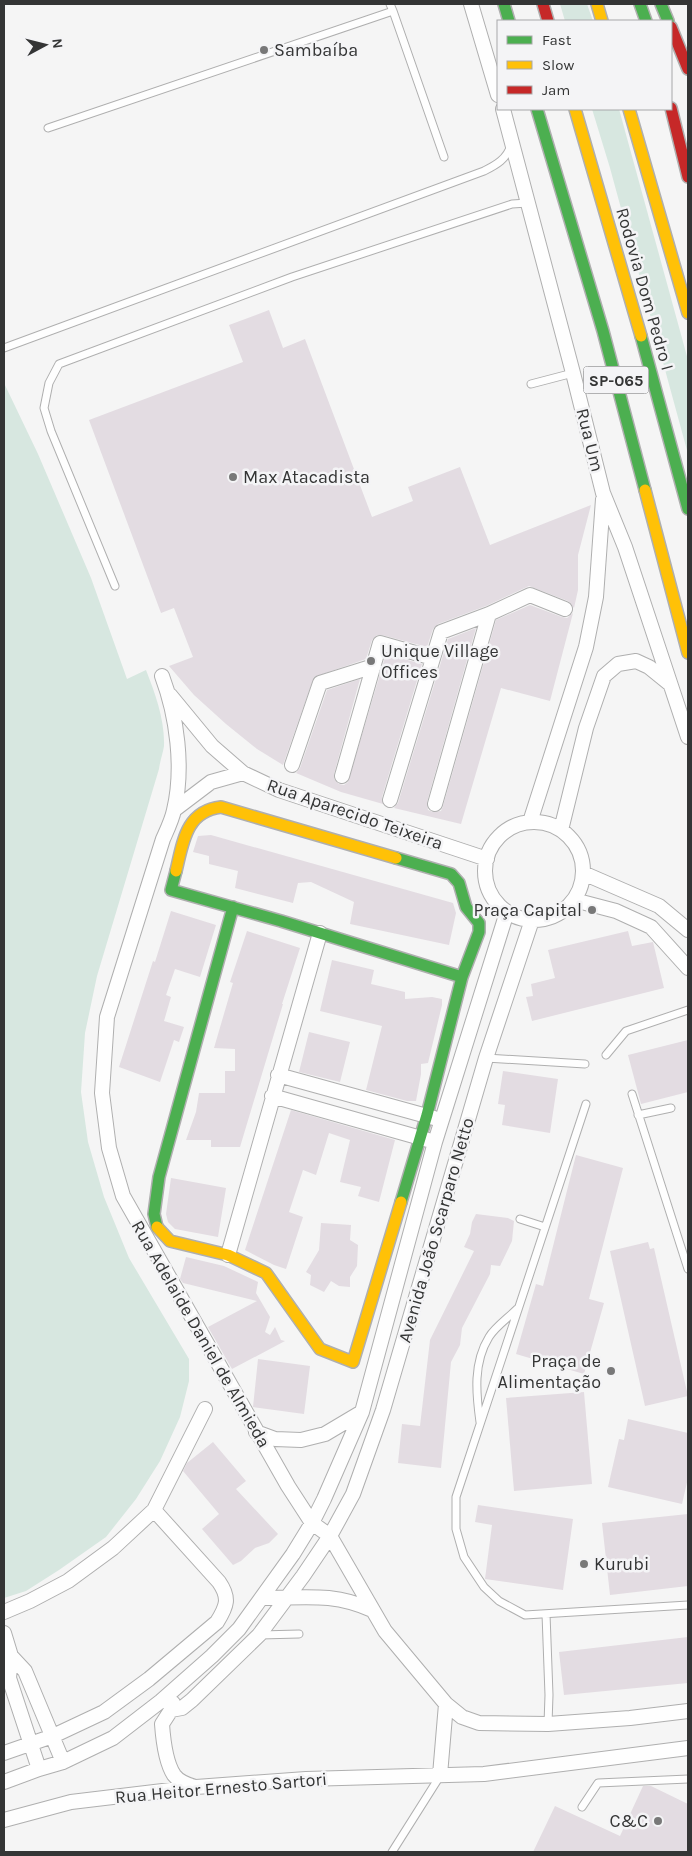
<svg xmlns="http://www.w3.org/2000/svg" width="692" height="1856" font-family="Karla,sans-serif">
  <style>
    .green { fill: #d7e7e0 }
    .building { fill: #e3dce2 }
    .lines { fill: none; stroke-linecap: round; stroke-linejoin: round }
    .lane-casing { stroke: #afafaf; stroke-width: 9 }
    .street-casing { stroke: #afafaf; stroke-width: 16 }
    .fast-casing { stroke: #afafaf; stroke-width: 14 }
    .slow-casing { stroke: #afafaf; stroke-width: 14 }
    .jam-casing { stroke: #afafaf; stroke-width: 14 }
    .lane { stroke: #fefefe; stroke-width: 7 }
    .street { stroke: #fefefe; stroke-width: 14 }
    .fast { stroke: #4caf50; stroke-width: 11 }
    .slow { stroke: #ffc107; stroke-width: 11 }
    .jam { stroke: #c62828; stroke-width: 11 }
    .poi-dot { fill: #787878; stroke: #f4f4f6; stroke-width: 2 }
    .labels { text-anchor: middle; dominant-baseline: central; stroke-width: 5; stroke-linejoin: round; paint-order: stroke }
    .shield { fill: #f4f4f6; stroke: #6e6e6f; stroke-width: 1 }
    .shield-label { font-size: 16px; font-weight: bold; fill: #343535 }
    .poi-label { font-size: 18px; fill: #343535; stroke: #f4f4f6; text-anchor: start }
    .street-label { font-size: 18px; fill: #343535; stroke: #f4f4f6 }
  </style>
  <rect width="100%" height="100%" fill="#f5f5f5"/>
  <path class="green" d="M560 4H587L593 21H565Z
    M592 109H619L688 360V454L610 168Z
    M4 383 38 454 91 578 127 679 146 670C155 693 165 720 164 746 163 753 160 761 159 769L97 976 85 1033 81 1092 88 1142 104 1197 129 1258 189 1359V1381L180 1417 160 1461 136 1499 106 1537 59 1570 26 1591 4 1598Z"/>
  <path class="building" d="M269 310 283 348 305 339 372 517 413 501 408 487 460 467 490 545 591 505 578 555V590L574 608 568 601 529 586 486 606 438 624 433 629 427 647 382 635H377L372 640 366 659 314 677 283 765 257 749 226 724 194 695 169 666 193 657 174 608 161 613 89 420 243 362 229 325Z
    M530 605 562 617 567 618 573 613 550 701 501 688 461 824 394 808 398 803 448 639 476 628 427 802 428 810 433 812 441 811 443 806 496 620Z
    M386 654 422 664 382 797 383 804 341 792 296 773 300 768 327 690 360 679 334 774V779L339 784 344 785 348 782Z
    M211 835 453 903 456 913 449 945 350 924 354 902 311 882 298 883 293 903 235 888 238 871 209 864V856L193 852 198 836Z
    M171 911 216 925 200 977 175 969 166 995 171 997 164 1021 184 1027 179 1042 174 1040 160 1082 119 1067 153 961 155 962Z
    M247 931 300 948 282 1004H283L240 1147H211V1140H186L196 1112 199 1093H225V1071H235V1049L214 1048 233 983 230 982Z
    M628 931 632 946 653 942 664 988 532 1021 526 997 533 996 531 984 555 978 548 950Z
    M332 960 374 970 371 984 405 992V999L432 997 442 999V1005L428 1063 421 1064V1074L416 1101H407L366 1090 382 1026 320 1011Z
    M309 1032 350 1042 340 1082 299 1072Z
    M688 1040V1092L641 1104 628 1055Z
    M503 1071 558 1079 550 1133 502 1125 505 1105 498 1104Z
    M291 1110 395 1140 379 1202 358 1196 361 1187 340 1182 350 1140 329 1133 316 1175 303 1170 289 1212 303 1217 286 1269 274 1265 245 1250Z
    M576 1155 623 1168 589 1299 604 1303 584 1374 516 1354 536 1284 543 1286Z
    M171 1178 226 1188 218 1237 175 1229 168 1222 166 1214Z
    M476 1214 508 1218 514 1221 512 1241 500 1266 491 1265 490 1274 462 1328 460 1345 451 1362 441 1468 398 1463 402 1424 420 1426 430 1340 474 1251 464 1247 470 1234 472 1222Z
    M321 1223 351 1225 350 1240 358 1245 357 1266 350 1277V1287L339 1286 331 1281 324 1292 310 1285 311 1275 306 1272 319 1250Z
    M648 1242 650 1249 654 1248 688 1396 645 1406 610 1251Z
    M186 1257 224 1266 258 1282 256 1293 270 1317 265 1332 270 1335 275 1327 281 1340 285 1341 232 1369 208 1327 257 1301 183 1283 180 1279Z
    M258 1359 310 1366 304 1414 253 1407Z
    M584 1392 592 1484 514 1491 506 1398Z
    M628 1419 688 1433V1478L682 1504 608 1487 619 1439 624 1440Z
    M213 1442 246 1481 236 1489 278 1534 269 1543 255 1548 241 1561 233 1565 202 1529 219 1514 183 1471 187 1463Z
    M478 1505 573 1519 563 1590 485 1579 492 1525 475 1522Z
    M688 1514V1586L610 1595 602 1523Z
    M688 1637V1683L564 1695 559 1652Z
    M643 1786H651L688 1804V1852H533L555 1806 620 1836Z"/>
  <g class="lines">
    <defs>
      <path id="lane" d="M393 11 444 157
        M48 128 393 11 390 4
        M4 348 484 171C496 165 507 159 511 145
        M531 384 573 373
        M115 586 51 431 44 408 49 383 59 364 292 277 512 204 528 203
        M606 1055 626 1031 688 1010
        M486 1058 585 1064
        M632 1094 688 1269
        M586 1104 456 1497V1529L464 1557 484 1587 499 1601 525 1615 688 1605
        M638 1115 671 1108
        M520 1219 545 1227
        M480 1422C476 1393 473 1363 489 1337 495 1327 508 1318 517 1309
        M546 1614 549 1695 548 1724
        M260 1635 299 1634
        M582 1807 598 1783 688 1779
        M392 1852 440 1776"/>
      <path id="street" d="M471 4 498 95
        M503 109 573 373 603 493 625 547 688 737
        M162 676C177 716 184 768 174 810 172 820 167 830 163 839L107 1017 102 1093 109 1148 123 1196 288 1486 312 1523 330 1536 385 1631 446 1704 462 1717 479 1723 548 1724 630 1718 688 1711
        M170 695 212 746 243 773 279 790 487 859
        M292 765 320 683 374 666
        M342 776 380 643 433 658
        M390 800 441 632 489 614 530 595 565 609
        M435 804 489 614
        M174 810 211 782 243 773
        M530 822 586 647 596 597 603 499
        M485 871a49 49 0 1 1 98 0a49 49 0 1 1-98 0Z
        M561 830 586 728 604 676 618 664 636 661 649 667 670 684
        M583 873 659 906 688 930
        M574 900 616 911 651 927 688 968
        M278 1075 434 1118
        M272 1096 428 1140
        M228 1255 320 933
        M256 1432 275 1439 301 1440 325 1434 362 1412
        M262 1598C303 1598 333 1592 372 1610
        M4 1612 30 1601 68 1581 113 1548 154 1510 205 1409
        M4 1633 11 1656 9 1678 39 1769
        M11 1656 25 1671 63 1762
        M173 1703 171 1710 162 1724C163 1738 166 1763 174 1775 179 1782 188 1785 195 1787
        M171 1710 182 1708 192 1700 259 1635 303 1576 330 1536 353 1494 383 1410 486 1058 532 920
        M4 1753 53 1736 104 1712 149 1679 217 1622C227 1606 230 1598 219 1582L154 1510
        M440 1775 446 1704
        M4 1782 39 1769 63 1762 113 1738 161 1701 212 1656 239 1629 293 1554 312 1523 324 1499 362 1412 435 1142 507 912
        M4 1820 71 1802 196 1787 306 1779 484 1774 688 1748"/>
      <path id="fast" d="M504 4 509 21
        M640 4 646 21
        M661 4 668 21
        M537 109 603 331 645 490
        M641 336 688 509
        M396 858 451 874 459 883 466 907 479 923V932L462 977 427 1115 401 1202
        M176 871 171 890 281 921 462 977
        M157 1227 154 1214 159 1177 233 907"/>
      <path id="slow" d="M597 4 602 21
        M575 109 641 336
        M629 109 688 313
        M645 490 688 653
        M176 871C183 842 186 811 221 807L396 858
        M157 1227 170 1241 228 1255 266 1273 320 1349 353 1362 401 1202"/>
      <path id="jam" d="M543 4 548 21
        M671 27 688 69
        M671 108 688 177"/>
    </defs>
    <use href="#lane" class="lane-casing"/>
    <use href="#street" class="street-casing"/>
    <use href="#fast" class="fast-casing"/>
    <use href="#slow" class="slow-casing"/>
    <use href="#jam" class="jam-casing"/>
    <use href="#lane" class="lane"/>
    <use href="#street" class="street"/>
    <use href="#fast" class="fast"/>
    <use href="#slow" class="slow"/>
    <use href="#jam" class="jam"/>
  </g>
  <g class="poi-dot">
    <circle cx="264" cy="50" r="5"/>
    <circle cx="233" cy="477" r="5"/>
    <circle cx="371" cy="661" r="5"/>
    <circle cx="592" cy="910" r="5"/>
    <circle cx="611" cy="1371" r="5"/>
    <circle cx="584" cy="1564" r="5"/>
    <circle cx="658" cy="1821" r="5"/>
  </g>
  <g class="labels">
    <rect class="shield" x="583.5" y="366.5" width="65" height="27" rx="4"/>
    <g class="shield-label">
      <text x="616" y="380">SP-065</text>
    </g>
    <g class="poi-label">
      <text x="274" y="50">Sambaíba</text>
      <text x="243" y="477">Max Atacadista</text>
      <text x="381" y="651">Unique Village<tspan x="381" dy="21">Offices</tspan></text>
      <text x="582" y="910" text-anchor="end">Praça Capital</text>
      <text x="601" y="1361" text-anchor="end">Praça de<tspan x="601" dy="21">Alimentação</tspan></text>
      <text x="594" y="1564">Kurubi</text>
      <text x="648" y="1821" text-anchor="end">C&amp;C</text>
    </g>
    <g class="street-label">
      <text transform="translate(645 289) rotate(74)">Rodovia Dom Pedro I</text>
      <text transform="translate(590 440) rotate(76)">Rua Um</text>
      <text transform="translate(355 814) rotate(19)">Rua Aparecido Teixeira</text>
      <text transform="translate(436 1230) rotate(-74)">Avenida João Scarparo Netto</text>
      <text transform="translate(201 1334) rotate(60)">Rua Adelaide Daniel de Almieda</text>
      <text transform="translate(221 1788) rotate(-5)">Rua Heitor Ernesto Sartori</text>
    </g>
  </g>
  <rect width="692" height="1856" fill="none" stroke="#343535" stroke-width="10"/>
  <rect x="497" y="20" width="175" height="90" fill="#f4f4f6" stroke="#a7a8a9"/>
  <rect x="507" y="36" width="25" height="8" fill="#4caf50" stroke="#a7a8a9"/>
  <text x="542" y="45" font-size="15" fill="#343535">Fast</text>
  <rect x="507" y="61" width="25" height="8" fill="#ffc107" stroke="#a7a8a9"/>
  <text x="542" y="70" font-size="15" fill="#343535">Slow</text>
  <rect x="507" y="86" width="25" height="8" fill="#c62828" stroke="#a7a8a9"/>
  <text x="542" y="95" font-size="15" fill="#343535">Jam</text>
  <g transform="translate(45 45) rotate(83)" stroke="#f4f4f6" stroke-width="4" paint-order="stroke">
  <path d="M0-4L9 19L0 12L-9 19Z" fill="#343535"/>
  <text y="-8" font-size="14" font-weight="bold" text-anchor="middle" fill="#343535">N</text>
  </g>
</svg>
